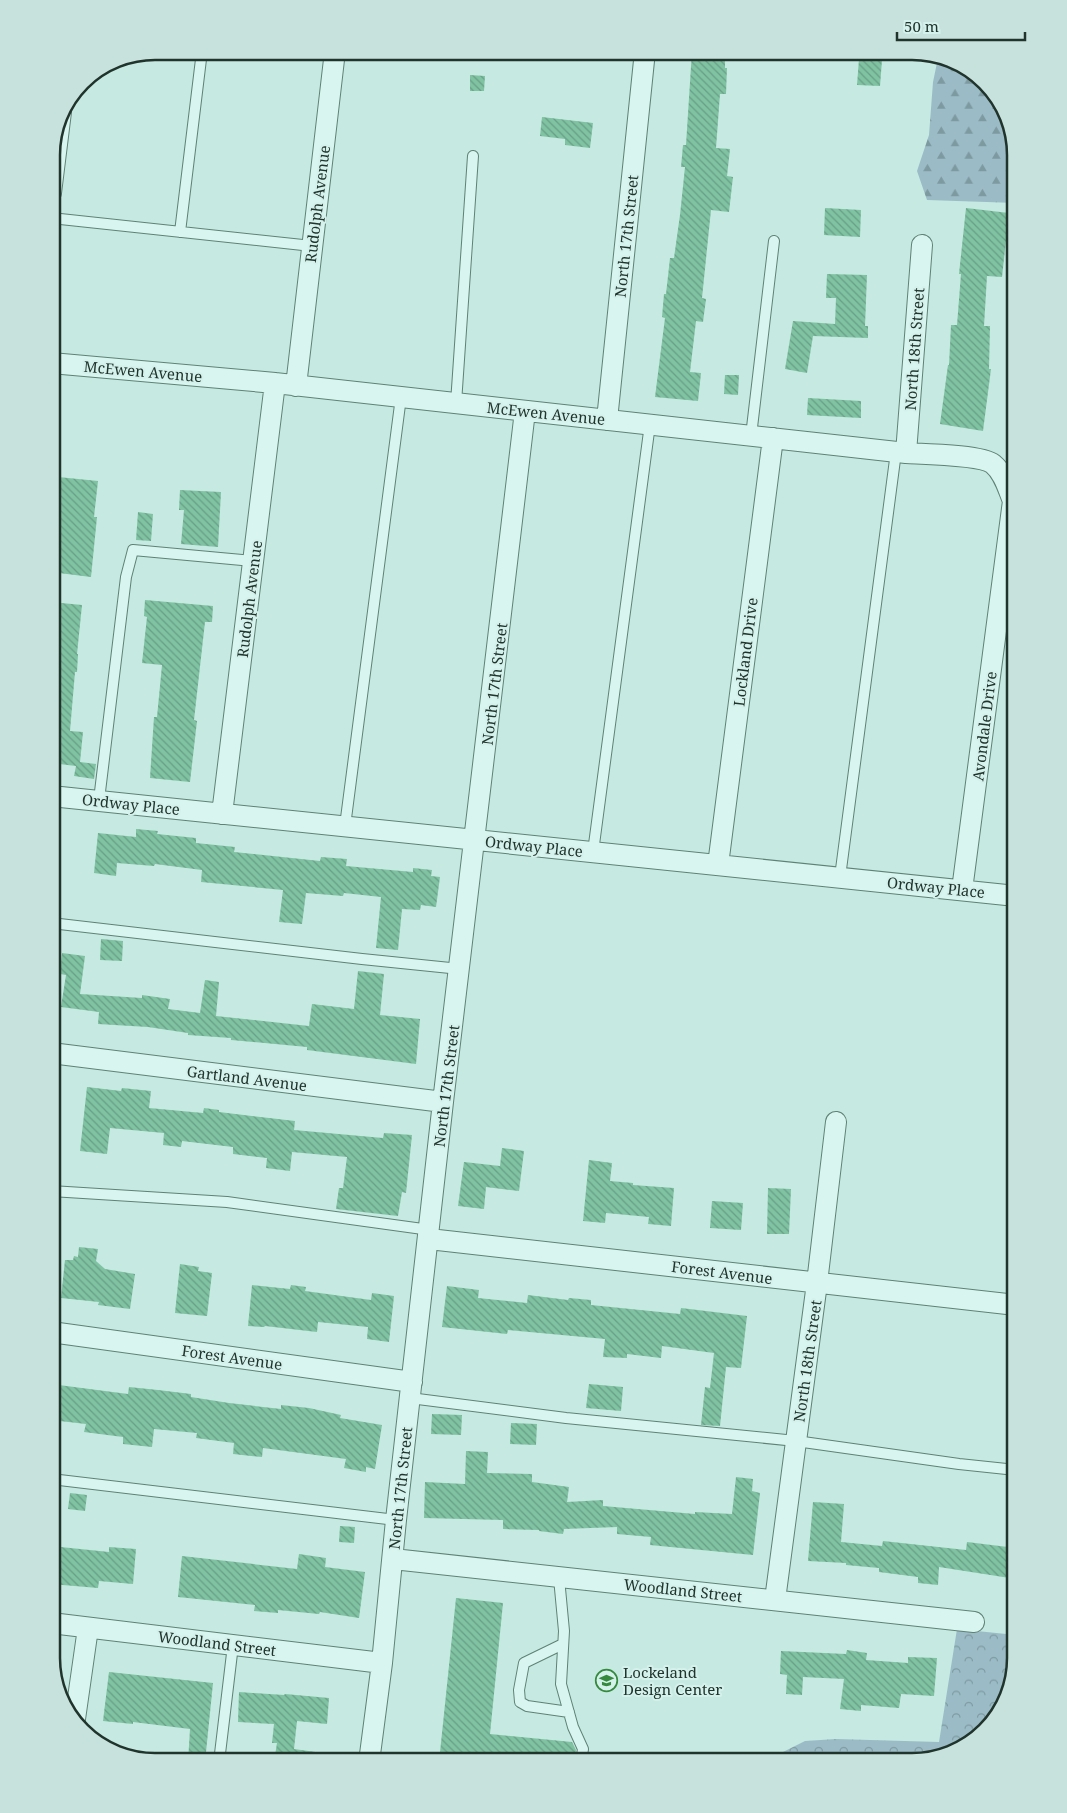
<svg xmlns="http://www.w3.org/2000/svg" width="1067" height="1813" font-family="'Noto Serif',serif">
  <style>
    .forest { fill: url(#forest-firs) }
    .park { fill: url(#park-crowns) }
    .building { fill: url(#building-back-hatch) }
    .lines { fill: none; stroke-linecap: round; stroke-linejoin: round }
    .service-casing { stroke: #5e8275; stroke-width: 12 }
    .minor-casing { stroke: #5e8275; stroke-width: 22 }
    .service { stroke: #d8f5ef; stroke-width: 10 }
    .minor { stroke: #d8f5ef; stroke-width: 20 }
    .labels { text-anchor: middle; dominant-baseline: central; stroke-width: 4; stroke-linejoin: round; paint-order: stroke }
    .street-label { font-size: 15px; fill: #20342c; stroke: #d5f1ec }
    .poi-label { font-size: 15px; fill: #20342c; stroke: #d5f1ec; text-anchor: start }
    .rim { fill: none; stroke: #20342c; stroke-width: 2.5 }
  </style>
  <defs>
    <pattern id="forest-firs" width="22" height="20" patternUnits="userSpaceOnUse" patternTransform="scale(1.25)"><rect width="22" height="20" fill="#9bbcc6"/><path d="M5 1l3.5 6h-7zM16 11l3.5 6h-7z" fill="#7e9aa1"/></pattern>
    <pattern id="park-crowns" width="20" height="18" patternUnits="userSpaceOnUse" patternTransform="scale(1.25)"><rect width="20" height="18" fill="#9bbcc6"/><path d="M2 6a3 3 0 1 1 6 0M12 15a3 3 0 1 1 6 0" fill="none" stroke="#7e9aa1"/></pattern>
    <pattern id="building-back-hatch" width="6" height="6" patternUnits="userSpaceOnUse" patternTransform="scale(1.25)"><rect width="6" height="6" fill="#80c3a3"/><path d="M-1 5l2 2M0 0l6 6M5-1l2 2" fill="none" stroke="#689f85"/></pattern>
  </defs>
  <rect width="100%" height="100%" fill="#c6e9e2"/>
  <path class="forest" d="M938 58 970 69 1005 109 1016 155V203L927 200 917 171 929 135 933 82Z
    M1016 291V445L1008 430Z"/>
  <path class="park" d="M957 1629 1016 1635V1659L998 1716 958 1751 912 1762H763L805 1741 836 1739 939 1742Z"/>
  <path class="building" d="M692 51H725V68H727L726 94H720L716 148 730 149 727 176 733 177 729 212 711 210 702 298 706 299 703 322 696 321 690 372 701 373 698 401 655 397 665 318 662 317 664 294H666L670 258H674L680 215 685 167H681L683 145H686Z
    M859 59 882 60 880 86 857 85Z
    M470 75 485 76 484 91H470Z
    M542 117 593 123 590 148 565 145V139L540 136Z
    M825 208 861 210 860 237 824 235Z
    M966 208 1009 213 1002 277 987 276 984 326H990L989 369H991L983 431 940 424 948 365H949L951 325H957L961 274H959Z
    M827 274 867 275 865 326H868V338L813 336 807 373 785 369 793 321 835 324 836 298H826Z
    M725 375H739L738 395 724 394Z
    M808 398 861 401V418L807 415Z
    M58 477 98 481 94 517H97L91 577 51 572V535Z
    M180 490 221 492 218 547 181 544 184 510H179Z
    M138 512 153 514 151 541 136 540Z
    M145 600 213 606 212 622H205L194 720 197 721 190 782 150 778 154 717H157L162 665 142 663 147 617 144 616Z
    M51 602 82 605 77 654H78L77 672H75L70 731 83 732 80 762 96 764 94 779 74 776 76 766 51 763Z
    M136 829 158 831 157 834 196 838V843L235 847 234 852 320 861 321 857 347 859 346 866 413 872V868L432 870 431 876 440 877 436 907 421 905 420 910 402 909 398 950 376 948 381 897 344 893 343 896 306 893 302 924 279 922 283 890 201 882 202 870 155 864 154 866 117 863 116 876 94 873 98 833 136 837Z
    M101 939 123 941 122 961 100 960Z
    M62 953 85 956 80 994 142 998V995L170 999 168 1009 200 1013 205 980 219 982 216 1016 309 1026 312 1004 354 1009 358 971 384 974 380 1015 420 1019 416 1064 307 1050V1047L231 1040V1038L188 1035V1033L148 1027 98 1024 99 1012 61 1007 66 975 60 974Z
    M87 1087 121 1091 122 1088 151 1091 149 1108 203 1113 204 1108 219 1110V1112L295 1121 294 1130 383 1138 384 1133 412 1135 406 1193 402 1192 398 1216 336 1209 339 1188H343L347 1157 292 1152 290 1171 266 1168 267 1158 233 1154V1147L182 1141 181 1147 163 1145 164 1133 110 1128 107 1154 80 1151Z
    M502 1148 524 1151 519 1191 486 1187 484 1209 458 1206 464 1162 500 1166Z
    M589 1160 612 1163 610 1181 633 1183V1185L674 1188 671 1226 648 1224 649 1217 606 1213 605 1223 583 1221Z
    M768 1188 791 1189 789 1234H767Z
    M712 1201 743 1203 741 1230 710 1228Z
    M79 1247 98 1249 96 1261 105 1269 135 1274 130 1309 98 1305 99 1302 61 1298 65 1260H73L74 1256 78 1257Z
    M180 1264 199 1267 198 1271 212 1273 207 1316 175 1313Z
    M252 1285 290 1289 291 1285 306 1287 305 1291 371 1300 372 1293 394 1296 389 1342 367 1339 368 1327 318 1322 317 1332 265 1326 264 1327 248 1326Z
    M447 1286 479 1290 478 1298 527 1303 528 1295 568 1300 569 1298 591 1300V1305L680 1314 681 1308 747 1316 741 1368 726 1367 720 1426 701 1425 705 1387 710 1388 714 1353 662 1346 661 1358 627 1354V1358L603 1357 605 1339 508 1330 507 1334 442 1327Z
    M51 1384 128 1394 129 1387 158 1390 191 1394V1397L229 1403 281 1409V1405L309 1408 341 1415 340 1418 382 1425 375 1469 366 1467V1472L344 1468 346 1459 263 1448 262 1457 233 1454 234 1443 196 1438 197 1433 154 1429 152 1447 123 1444V1437L84 1432 86 1424 51 1420Z
    M589 1384 623 1387 621 1411 586 1408Z
    M432 1414 462 1415 461 1435 431 1434Z
    M511 1423 537 1424 536 1445 510 1444Z
    M466 1451 488 1452 487 1473 532 1474V1482L569 1487 567 1502 603 1500V1506L695 1514V1512L732 1514 736 1477 753 1479 752 1491 760 1493 753 1555 650 1545 651 1537 617 1534V1527L564 1529 563 1534 539 1531V1530L503 1529V1520L424 1518 425 1482 465 1484Z
    M70 1493 87 1495 85 1511 68 1509Z
    M813 1502 844 1504 841 1542 882 1546 883 1541 966 1550 967 1542 1016 1548V1579L939 1567 938 1585 918 1583V1577L879 1572V1568L846 1565V1563L808 1561Z
    M340 1526 355 1527 354 1543 339 1542Z
    M51 1546 109 1552V1547L136 1549 133 1584 99 1581 98 1588 51 1584Z
    M299 1554 326 1558 325 1567 365 1572 359 1618 320 1612 319 1614 278 1610V1613L254 1611 255 1605 178 1597 182 1556 297 1569Z
    M456 1598 503 1603 490 1734 572 1742 576 1750 574 1762H439Z
    M847 1650 867 1653 866 1660 908 1663V1657L937 1658 934 1696 901 1694 899 1708 861 1705V1711L840 1709 844 1679 803 1677 802 1695 786 1694 787 1675 780 1674 781 1651 846 1654Z
    M109 1672 213 1683 205 1762H188L190 1729 133 1722V1724L103 1721Z
    M239 1692 284 1695 285 1694 329 1698 327 1724 297 1721 294 1749 323 1753 322 1762H274L277 1743H272L274 1724 238 1722Z"/>
  <g class="lines">
    <defs>
      <path id="service" d="M51 218 312 246
        M180 232 202 51
        M456 403 473 156
        M751 436 774 241
        M99 800 126 577 133 550 253 561
        M345 826 401 397
        M593 852 650 424
        M840 877 896 452
        M51 923 362 959 460 969
        M51 1191 227 1202 430 1230
        M410 1398 566 1418 796 1441 959 1464 1016 1470
        M51 1479 396 1520
        M559 1578 564 1631 561 1684 573 1727 583 1749 581 1762
        M563 1644 524 1663 519 1690 520 1702 527 1706 569 1712
        M219 1762 233 1645"/>
      <path id="minor" d="M51 193 61 112
        M51 363 275 383 906 453C923 454 982 455 993 464 1004 473 1008 489 1013 501L1016 500
        M296 386 335 51
        M607 420 645 51
        M906 453 922 245
        M51 796 1016 896
        M222 814 275 383
        M718 865 773 438
        M962 890 1013 501
        M51 1053 443 1102
        M429 1239 1016 1305
        M51 1332 412 1382
        M393 1559 974 1622
        M775 1600 817 1283 836 1122
        M51 1623 382 1663
        M75 1719 88 1628
        M369 1762 382 1663 396 1520 443 1102 525 411"/>
    </defs>
    <use href="#service" class="service-casing"/>
    <use href="#minor" class="minor-casing"/>
    <use href="#service" class="service"/>
    <use href="#minor" class="minor"/>
  </g>
  <defs>
    <symbol id="school-ring" viewBox="-11 -11 22 22"><circle r="9.5" fill="#d5f1ec" stroke="#358a3d" stroke-width="1.5"/><path d="M0-5L7-2L0 1L-7-2ZM-4 1L0 2.5L4 1V4Q0 6-4 4Z" fill="#358a3d"/></symbol>
  </defs>
  <g fill-rule="evenodd">
    <use href="#school-ring" x="594" y="1668" width="25" height="25"/>
  </g>
  <g class="labels">
    <g class="street-label">
      <text transform="translate(317 204) rotate(-83)">Rudolph Avenue</text>
      <text transform="translate(626 236) rotate(-84)">North 17th Street</text>
      <text transform="translate(914 349) rotate(-86)">North 18th Street</text>
      <text transform="translate(143 371) rotate(5)">McEwen Avenue</text>
      <text transform="translate(546 413) rotate(6)">McEwen Avenue</text>
      <text transform="translate(249 599) rotate(-83)">Rudolph Avenue</text>
      <text transform="translate(745 652) rotate(-83)">Lockland Drive</text>
      <text transform="translate(494 684) rotate(-83)">North 17th Street</text>
      <text transform="translate(984 726) rotate(-83)">Avondale Drive</text>
      <text transform="translate(131 804) rotate(6)">Ordway Place</text>
      <text transform="translate(534 846) rotate(6)">Ordway Place</text>
      <text transform="translate(936 887) rotate(6)">Ordway Place</text>
      <text transform="translate(247 1078) rotate(7)">Gartland Avenue</text>
      <text transform="translate(446 1086) rotate(-83)">North 17th Street</text>
      <text transform="translate(722 1272) rotate(7)">Forest Avenue</text>
      <text transform="translate(232 1357) rotate(8)">Forest Avenue</text>
      <text transform="translate(807 1361) rotate(-82)">North 18th Street</text>
      <text transform="translate(400 1488) rotate(-84)">North 17th Street</text>
      <text transform="translate(683 1590) rotate(6)">Woodland Street</text>
      <text transform="translate(217 1643) rotate(7)">Woodland Street</text>
    </g>
    <g class="poi-label">
      <text x="623" y="1672">Lockeland<tspan x="623" dy="17">Design Center</tspan></text>
    </g>
  </g>
  <path d="M0 0H1067V1813H0ZM155 60H912A95 95 0 0 1 1007 155V1658A95 95 0 0 1 912 1753H155A95 95 0 0 1 60 1658V155A95 95 0 0 1 155 60Z" fill="#c7e2dd" fill-rule="evenodd"/>
  <path class="rim" d="M155 60H912A95 95 0 0 1 1007 155V1658A95 95 0 0 1 912 1753H155A95 95 0 0 1 60 1658V155A95 95 0 0 1 155 60Z"/>
  <path d="M897 32v8h128v-8" fill="none" stroke="#20342c" stroke-width="2.5"/>
  <text x="904" y="32" font-size="15" fill="#20342c" stroke="#d5f1ec" stroke-width="4" paint-order="stroke">50 m</text>
</svg>
